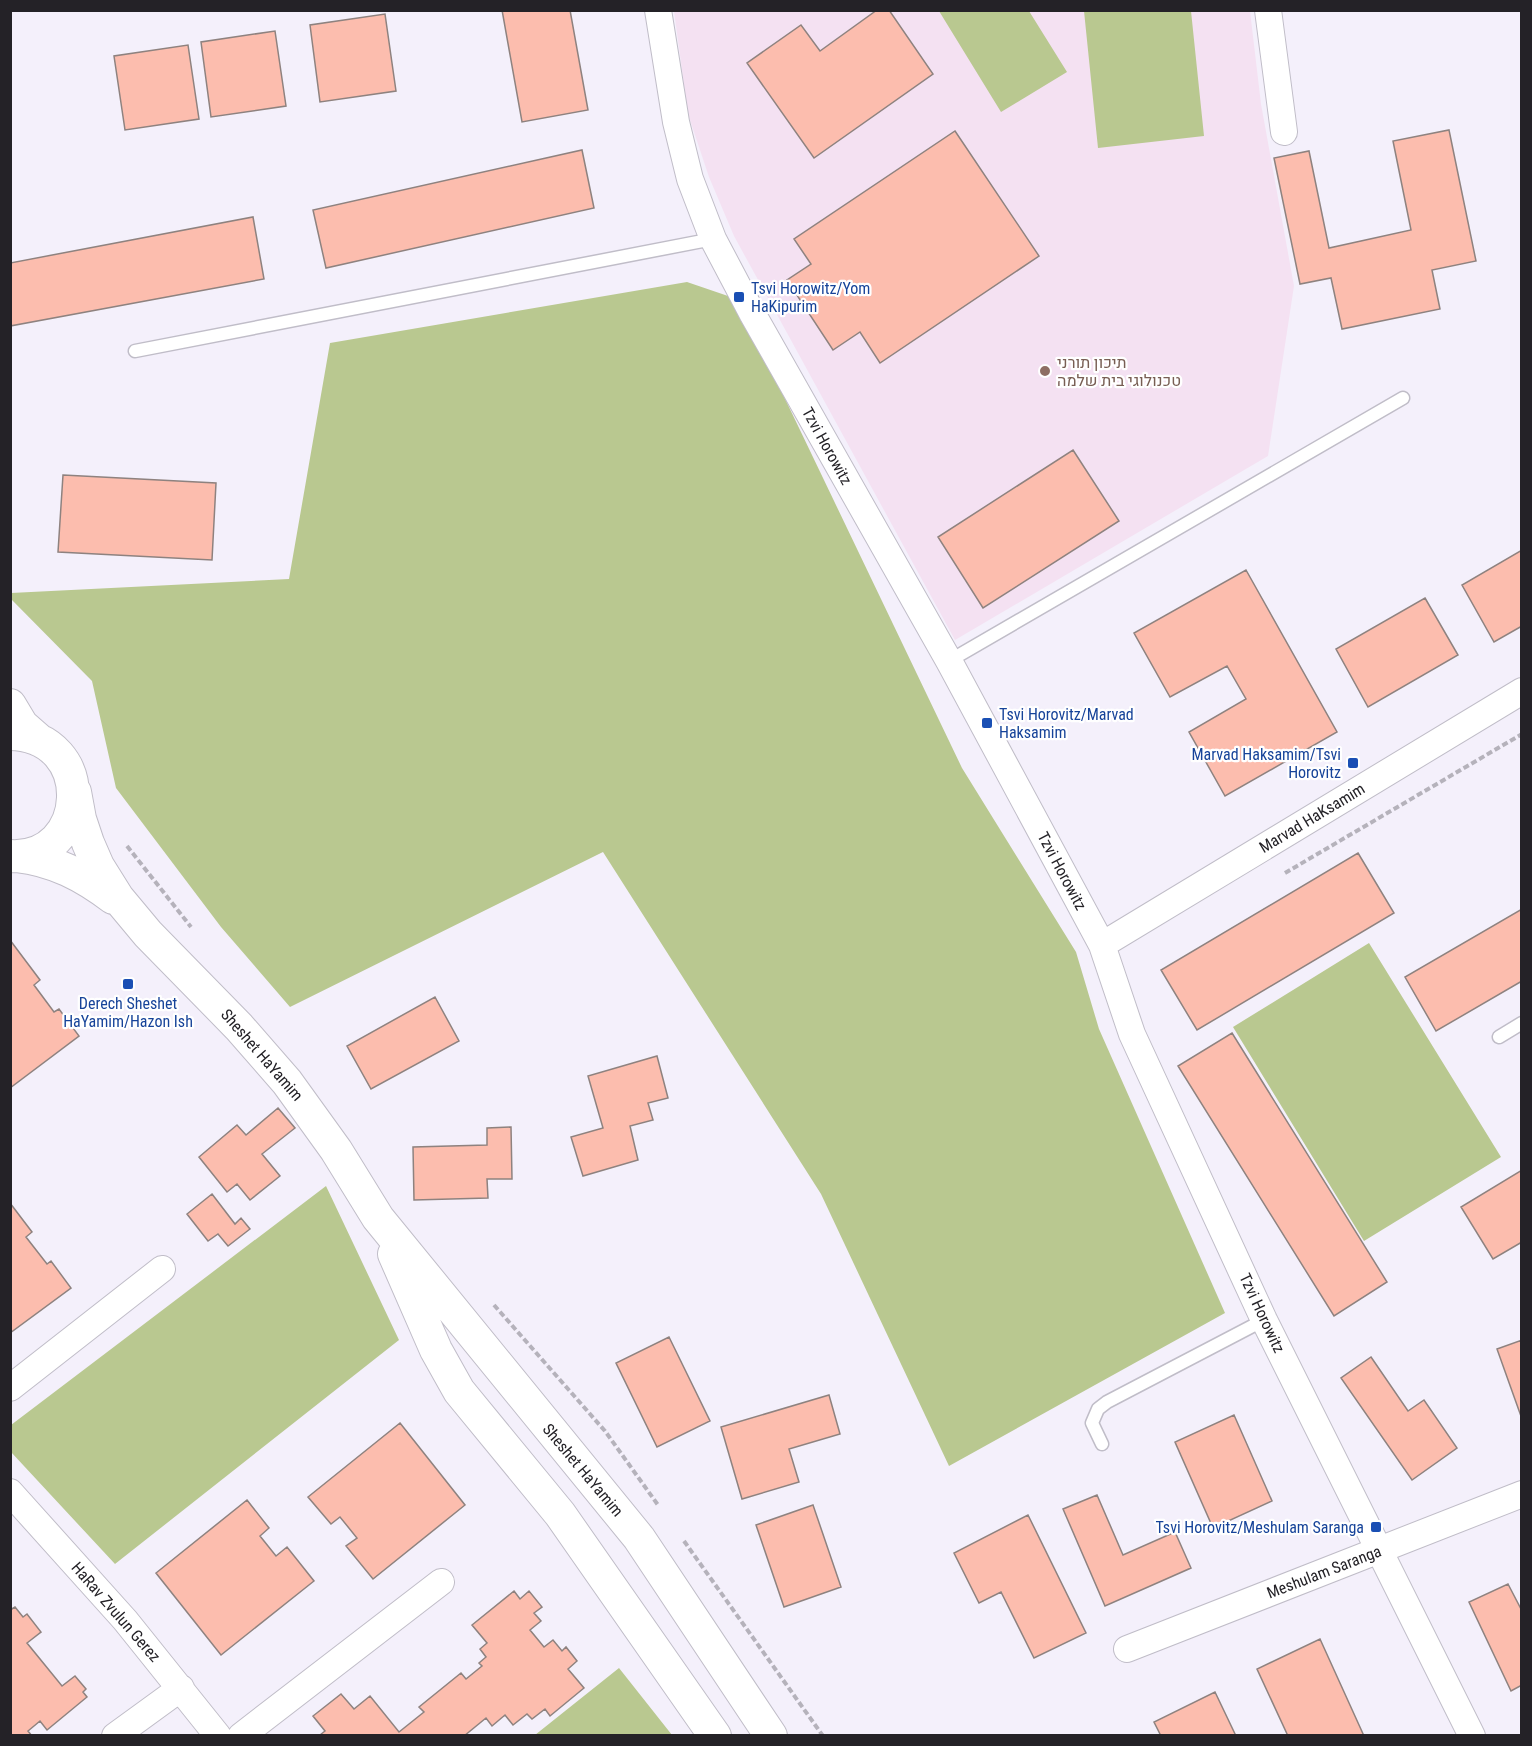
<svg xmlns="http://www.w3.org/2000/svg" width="1532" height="1746" font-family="'Roboto Condensed',Heebo,sans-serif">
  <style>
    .education { fill: #f4e1f2 }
    .green { fill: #b9c890 }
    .building { fill: #fcbdae; stroke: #8e827f; stroke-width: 1.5 }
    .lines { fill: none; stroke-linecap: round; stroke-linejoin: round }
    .service-casing { stroke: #c0bdc8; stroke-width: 15 }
    .minor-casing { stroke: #c0bdc8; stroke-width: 28 }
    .tertiary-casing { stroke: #c0bdc8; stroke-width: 34 }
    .path { stroke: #b5b2bb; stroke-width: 4; stroke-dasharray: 6 3; stroke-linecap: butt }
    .service { stroke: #fff; stroke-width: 12 }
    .minor { stroke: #fff; stroke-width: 26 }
    .tertiary { stroke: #fff; stroke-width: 32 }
    .transit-dot { fill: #1a4fb4; stroke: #fff; stroke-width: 2 }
    .education-dot { fill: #8d6e63; stroke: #fff; stroke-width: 2 }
    .labels { text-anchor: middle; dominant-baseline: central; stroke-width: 4.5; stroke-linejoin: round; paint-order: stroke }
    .transit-label { font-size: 16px; fill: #164399; stroke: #fff; text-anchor: start }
    .education-label { font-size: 16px; fill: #785e54; stroke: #fff; text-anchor: start }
    .street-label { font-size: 16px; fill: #242227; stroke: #fff }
  </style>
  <rect width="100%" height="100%" fill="#f4f0fb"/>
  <path class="education" d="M674 11H1250L1261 104 1294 286 1268 456 955 640 734 236 709 177 688 114Z"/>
  <path class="green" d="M939 11H1029L1067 72 1001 112Z
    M1084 11H1191L1204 136 1098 148Z
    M687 282 728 296 754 334 962 768 1076 952 1099 1029 1225 1313 949 1466 821 1194 603 852 290 1007 221 927 116 788 92 681 11 599V593L289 579 330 343Z
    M1369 943 1501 1157 1364 1241 1233 1027Z
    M326 1186 399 1340 115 1564 11 1452V1425Z
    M619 1668 672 1735H535Z"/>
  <path class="building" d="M502 10H570L588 110 522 122Z
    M877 10H889L933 74 814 158 747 63 801 25 820 51Z
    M385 14 396 91 320 102 310 25Z
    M275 31 286 106 211 117 201 42Z
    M188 45 199 119 125 130 114 56Z
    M1449 130 1476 261 1432 270 1440 309 1342 329 1331 278 1300 284 1274 158 1309 151 1329 248 1411 230 1393 141Z
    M955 131 1039 256 880 363 860 332 833 350 787 280 811 264 794 239Z
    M582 150 594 208 326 268 313 210Z
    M253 217 264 279 10 326V263Z
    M1073 450 1119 521 983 608 938 537Z
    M63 475 216 483 212 560 58 552Z
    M1522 550V626L1494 642 1462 585Z
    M1246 570 1337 732 1225 796 1189 732 1246 699 1227 666 1170 697 1134 633Z
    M1425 598 1458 655 1368 707 1336 649Z
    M1358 853 1394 913 1197 1030 1161 970Z
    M1522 909V981L1436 1031 1405 977Z
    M10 940 40 980 34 985 54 1012 59 1009 79 1036 10 1088Z
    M435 997 459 1041 371 1089 347 1046Z
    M1232 1033 1387 1282 1334 1316 1178 1066Z
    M657 1056 668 1098 648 1103 653 1120 630 1126 638 1160 583 1176 571 1137 603 1128 588 1076Z
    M278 1108 295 1128 262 1154 280 1176 250 1200 237 1184 227 1192 199 1157 237 1125 246 1135Z
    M511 1127 512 1179H487L488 1198 414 1200 413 1147 487 1145V1128Z
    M1522 1170V1242L1493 1259 1461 1207Z
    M212 1194 235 1224 241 1218 250 1229 228 1246 218 1234 208 1241 187 1214Z
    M10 1203 32 1232 26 1237 47 1264 51 1261 71 1288 10 1333Z
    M669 1337 710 1421 657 1447 616 1363Z
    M1522 1340V1419L1497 1349Z
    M1371 1357 1408 1411 1424 1400 1457 1448 1412 1480 1341 1378Z
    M829 1395 840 1434 789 1449 799 1482 742 1499 721 1427Z
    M1234 1415 1272 1501 1213 1528 1175 1442Z
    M400 1423 465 1505 373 1579 346 1546 357 1538 340 1517 331 1524 308 1497Z
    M1097 1495 1123 1555 1175 1532 1191 1568 1105 1606 1063 1509Z
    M247 1500 269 1528 260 1536 276 1556 287 1547 314 1581 221 1655 156 1573Z
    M813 1505 841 1587 784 1607 756 1525Z
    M1028 1515 1086 1633 1034 1658 1001 1592 979 1603 954 1553Z
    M1508 1584 1522 1611V1685L1511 1691 1469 1602Z
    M514 1591 520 1599 529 1591 542 1607 534 1613 541 1621 530 1630 544 1647 553 1640 562 1651 566 1647 577 1661 568 1669 584 1688 550 1716 545 1709 532 1719 527 1714 513 1725 505 1715 492 1726 486 1718 464 1736 320 1735 325 1731 313 1716 341 1694 354 1709 370 1696 399 1732 424 1712 419 1707 461 1673 466 1679 482 1666 479 1663 486 1657 480 1649 487 1643 472 1625Z
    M15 1607 23 1617 27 1614 41 1632 27 1643 62 1686 75 1676 86 1689 83 1692 87 1697 47 1730 40 1721 28 1731 32 1736H10V1610Z
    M1320 1639 1364 1736H1288L1257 1669Z
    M1215 1692 1236 1736H1161L1154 1722Z"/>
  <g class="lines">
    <defs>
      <path id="service" d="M135 351 713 239
        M949 661 1403 398
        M1499 1037 1522 1023
        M1102 1444 1092 1423 1098 1409 1107 1402 1264 1320"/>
      <path id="minor" d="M658 10 676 122 690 179 713 239 752 313 949 661 1102 945 1132 1034 1264 1320 1472 1736
        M1268 10 1284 132
        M1102 945 1522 691
        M10 1388 162 1269
        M10 1492 125 1620 218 1736
        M1127 1649 1522 1494
        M115 1736 181 1688
        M241 1736 441 1582"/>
      <path id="tertiary" d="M10 705 22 725 38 739
        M10 734C98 736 90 861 10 856
        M75 792 80 819 88 843 98 866 118 898 148 934 239 1027 287 1082 336 1150 378 1218 639 1538 771 1736
        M17 856C54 860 84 876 113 898
        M394 1254 436 1350 459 1391 560 1514 715 1736"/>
    </defs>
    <use href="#service" class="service-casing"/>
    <use href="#minor" class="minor-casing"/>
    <use href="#tertiary" class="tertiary-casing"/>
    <path class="path" d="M127 846 191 927
      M1285 873 1522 734
      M494 1305 605 1431 658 1505
      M684 1541 823 1736"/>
    <use href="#service" class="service"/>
    <use href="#minor" class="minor"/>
    <use href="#tertiary" class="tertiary"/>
  </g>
  <g class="transit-dot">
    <rect x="733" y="291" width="12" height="12" rx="3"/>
    <rect x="981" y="717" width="12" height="12" rx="3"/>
    <rect x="1347" y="757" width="12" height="12" rx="3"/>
    <rect x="122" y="978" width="12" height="12" rx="3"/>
    <rect x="1370" y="1521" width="12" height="12" rx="3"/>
  </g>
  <circle class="education-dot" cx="1045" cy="371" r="6"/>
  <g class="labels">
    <g class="transit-label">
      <text x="751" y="288">Tsvi Horowitz/Yom<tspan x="751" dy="18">HaKipurim</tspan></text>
      <text x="999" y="714">Tsvi Horovitz/Marvad<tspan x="999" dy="18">Haksamim</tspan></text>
      <text x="1341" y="754" text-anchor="end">Marvad Haksamim/Tsvi<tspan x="1341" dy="18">Horovitz</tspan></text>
      <text x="128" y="1003" text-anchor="middle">Derech Sheshet<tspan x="128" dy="18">HaYamim/Hazon Ish</tspan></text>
      <text x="1364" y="1527" text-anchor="end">Tsvi Horovitz/Meshulam Saranga</text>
    </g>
    <g class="education-label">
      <text x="1057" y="362">תיכון תורני<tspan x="1057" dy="18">טכנולוגי בית שלמה</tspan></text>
    </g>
    <g class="street-label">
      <text transform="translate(827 446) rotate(61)">Tzvi Horowitz</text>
      <text transform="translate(1312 818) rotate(-31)">Marvad HaKsamim</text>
      <text transform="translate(1062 871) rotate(62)">Tzvi Horowitz</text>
      <text transform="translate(262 1055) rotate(49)">Sheshet HaYamim</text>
      <text transform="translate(1262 1313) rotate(65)">Tzvi Horowitz</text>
      <text transform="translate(583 1470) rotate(50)">Sheshet HaYamim</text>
      <text transform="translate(1324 1572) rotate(-21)">Meshulam Saranga</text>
      <text transform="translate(116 1612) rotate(49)">HaRav Zvulun Gerez</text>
    </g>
  </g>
  <rect width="1532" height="1746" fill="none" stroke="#242227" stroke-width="24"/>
</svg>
